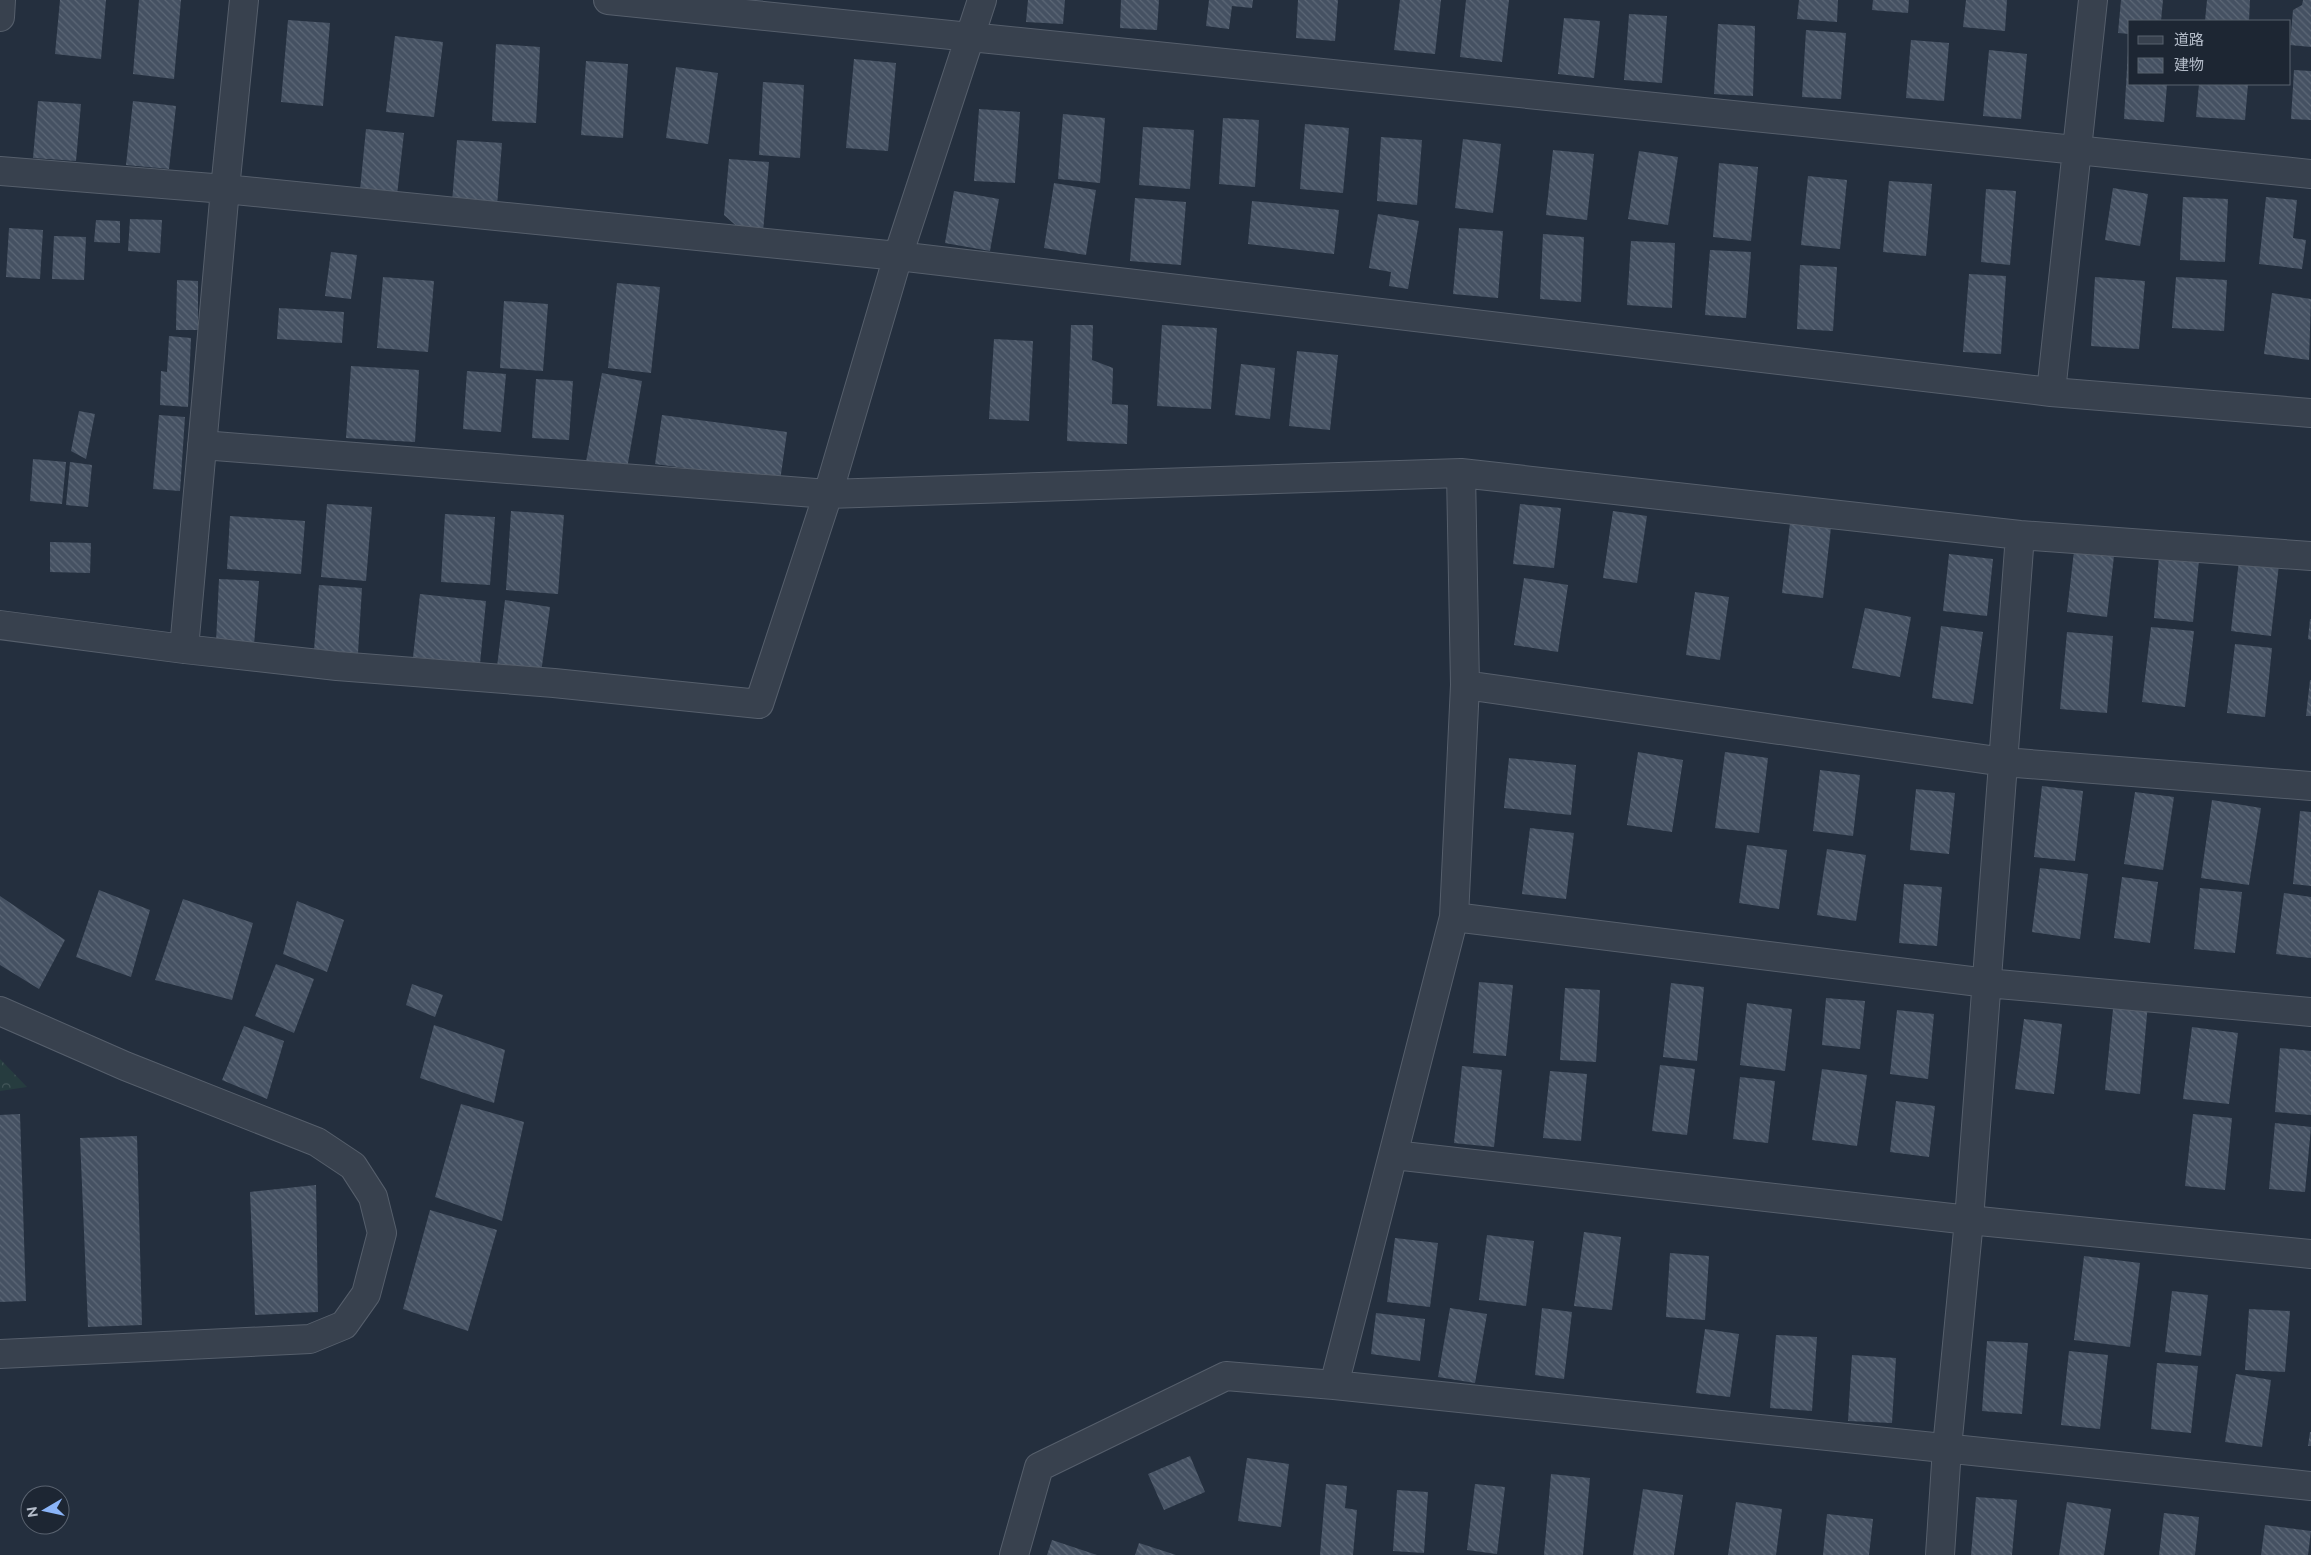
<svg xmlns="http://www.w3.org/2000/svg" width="2311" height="1555" font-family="Raleway,'Noto Sans JP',sans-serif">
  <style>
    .forest { fill: url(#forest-crowns) }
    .building { fill: url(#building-back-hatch) }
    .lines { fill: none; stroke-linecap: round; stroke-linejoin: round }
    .minor-casing { stroke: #565f6c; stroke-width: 30 }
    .minor { stroke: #38414e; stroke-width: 28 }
  </style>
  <defs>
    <pattern id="forest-crowns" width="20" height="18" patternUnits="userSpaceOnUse" patternTransform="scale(1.25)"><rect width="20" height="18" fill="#263c3f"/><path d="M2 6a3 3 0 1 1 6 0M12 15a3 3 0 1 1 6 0" fill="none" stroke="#435659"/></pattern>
    <pattern id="building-back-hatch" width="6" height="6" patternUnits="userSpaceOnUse" patternTransform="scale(1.25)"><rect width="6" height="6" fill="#455162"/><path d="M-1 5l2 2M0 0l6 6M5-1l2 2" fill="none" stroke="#5d6877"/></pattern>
  </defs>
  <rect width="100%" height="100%" fill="#242f3e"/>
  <path class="forest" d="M0 1059 27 1087 0 1091Z"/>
  <path class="building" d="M60 0H106L101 59 55 54Z
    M139 0H181L174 79 133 74Z
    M1028 0H1065L1063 24 1026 22Z
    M1121 0H1159L1157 30 1120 28Z
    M1209 0H1253L1252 8 1232 6 1229 29 1206 26Z
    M1298 0H1338L1335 41 1296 38Z
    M1400 0H1441L1435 54 1394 50Z
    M1466 0H1509L1502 62 1460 57Z
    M1799 0H1838L1837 22 1797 19Z
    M1873 0H1909L1908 13 1872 10Z
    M1966 0H2007L2005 31 1963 27Z
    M2121 0H2163L2161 21H2130V34L2118 33Z
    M2207 0H2250L2249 21H2205Z
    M2303 0H2311V47L2290 45 2293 10 2302 5Z
    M1629 14 1667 16 1662 83 1624 80Z
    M1564 18 1600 21 1594 78 1558 74Z
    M288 20 330 23 323 106 281 102Z
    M1718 24 1755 26 1753 96 1714 94Z
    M1806 30 1846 33 1841 99 1802 97Z
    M395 36 443 42 434 117 386 112Z
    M1911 40 1949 43 1944 101 1906 98Z
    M496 44 540 47 536 123 492 121Z
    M1989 50 2027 54 2021 119 1983 116Z
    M2128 51 2130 84H2167L2164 122 2124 119Z
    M854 59 896 63 888 151 846 148Z
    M586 61 628 64 623 138 581 135Z
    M676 67 718 73 708 144 666 138Z
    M2294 70 2311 71V120L2291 119Z
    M763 82 804 85 800 158 759 155Z
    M2199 84H2248L2245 120 2196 117Z
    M38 101 81 104 76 161 33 158Z
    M133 101 176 106 169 169 126 165Z
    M979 109 1020 112 1015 183 974 181Z
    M1063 114 1105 118 1100 183 1058 179Z
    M1223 118 1259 120 1255 187 1219 184Z
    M1305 124 1349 128 1343 193 1300 189Z
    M1143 127 1194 130 1190 189 1139 185Z
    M366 129 404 133 397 195 360 190Z
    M1381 137 1422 140 1417 205 1377 201Z
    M1463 139 1501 144 1493 213 1455 208Z
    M457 140 502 143 497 206 452 202Z
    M1553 150 1594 154 1587 220 1546 215Z
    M1639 151 1678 157 1668 225 1628 219Z
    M729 159 769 162 763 232 741 230 724 215Z
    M1719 163 1758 167 1751 241 1713 237Z
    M1808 176 1847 180 1840 249 1801 245Z
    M1889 181 1932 184 1926 256 1883 252Z
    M1054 183 1096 190 1086 255 1044 248Z
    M2113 188 2148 194 2140 246 2105 240Z
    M1986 189 2016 191 2010 265 1981 262Z
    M954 191 999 199 990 251 945 243Z
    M2183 197 2228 199 2225 262 2180 260Z
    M2266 197 2297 200 2293 238 2306 240 2302 269 2259 264Z
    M1135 198 1186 202 1181 265 1130 261Z
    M1252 201 1339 210 1334 254 1248 244Z
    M1378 214 1419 221 1408 289 1389 286 1391 272 1369 268Z
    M130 219 162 220 160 253 128 251Z
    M96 220 120 221V243L94 242Z
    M9 228 43 230 40 279 6 277Z
    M1459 228 1503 231 1498 298 1453 294Z
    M1543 234 1584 237 1581 302 1540 299Z
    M54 236 86 237 84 280 52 279Z
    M1631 241 1675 243 1672 308 1627 305Z
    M1710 250 1751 252 1746 318 1705 315Z
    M331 252 357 255 351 299 325 296Z
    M1800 265 1837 267 1833 331 1797 329Z
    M1969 274 2006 276 2001 354 1963 352Z
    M383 277 434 281 428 352 377 348Z
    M2095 277 2145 281 2139 349 2091 346Z
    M2176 277 2227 280 2224 331 2172 328Z
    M177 280 198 281V330H176Z
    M617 283 660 287 651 373 608 368Z
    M2272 293 2311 299 2309 360 2264 354Z
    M504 301 548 304 543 371 500 368Z
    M279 308 344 312 342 343 277 339Z
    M1071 325H1093L1092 360 1113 368 1112 404 1128 405 1127 444 1067 441Z
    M1162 325 1217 328 1211 409 1157 406Z
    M169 336 191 338 188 407 160 405 161 371 167 372Z
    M994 339 1033 341 1029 421 989 419Z
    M1297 351 1338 355 1330 430 1289 426Z
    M1241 364 1275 368 1270 419 1235 415Z
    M351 366 419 370 415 442 346 438Z
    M467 371 506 374 501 432 463 429Z
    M602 373 642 381 627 469 586 462Z
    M536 379 573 381 569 440 532 438Z
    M79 411 95 414 86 459 71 451Z
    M159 415 185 417 180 491 153 489Z
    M662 415 787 432 780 481 655 464Z
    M33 459 66 462 62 504 30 501Z
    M70 462 92 465 88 507 66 505Z
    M327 504 372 507 366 581 321 577Z
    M1520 504 1561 508 1554 568 1513 564Z
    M511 511 564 515 558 594 506 590Z
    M1613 511 1647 516 1637 583 1603 578Z
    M445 514 495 517 490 585 441 582Z
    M230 516 305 521 301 574 227 569Z
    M1790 523 1831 527 1823 598 1782 593Z
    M50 542 91 543 90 573 50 572Z
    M2074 551 2114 556 2107 617 2067 612Z
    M1949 554 1993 559 1987 616 1943 611Z
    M2159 556 2199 560 2193 622 2154 618Z
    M2239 560 2279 564 2271 636 2231 631Z
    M1524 578 1568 585 1558 652 1514 645Z
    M219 579 259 581 254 645 216 643Z
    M319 585 362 588 358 653 314 650Z
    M1695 592 1729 597 1720 660 1686 655Z
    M420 594 486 601 480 664 413 657Z
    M505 600 550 607 541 673 497 667Z
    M1865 608 1911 617 1900 677 1852 668Z
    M2310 619H2311V640L2308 639Z
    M1941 626 1983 632 1973 704 1932 698Z
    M2151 627 2194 631 2185 707 2142 702Z
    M2067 632 2113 636 2107 713 2060 709Z
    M2235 644 2272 648 2265 717 2227 713Z
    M2310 680H2311V716H2306Z
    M1638 752 1683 760 1672 832 1627 825Z
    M1725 752 1768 758 1759 833 1715 828Z
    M1509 758 1576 765 1571 815 1504 808Z
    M1820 770 1860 775 1853 836 1813 831Z
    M2042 786 2083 791 2075 861 2034 857Z
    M1916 789 1955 793 1949 854 1910 850Z
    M2135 792 2174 797 2163 870 2124 864Z
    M2212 800 2261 808 2249 885 2201 878Z
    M2300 811 2311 812V886L2293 884Z
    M1530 828 1574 833 1566 899 1522 894Z
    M1747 845 1787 850 1779 909 1739 903Z
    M1827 849 1866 855 1856 921 1817 915Z
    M2040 868 2088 874 2080 939 2032 932Z
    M2122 877 2158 882 2150 943 2114 938Z
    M1904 884 1942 887 1937 946 1899 943Z
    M2200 888 2242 892 2235 953 2194 949Z
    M99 890 150 910 131 977 76 957Z
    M2284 893 2311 897V958L2276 954Z
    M0 896 65 940 39 989 0 965Z
    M183 899 253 923 232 1000 155 980Z
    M297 901 344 920 327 972 283 954Z
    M276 964 314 979 294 1033 255 1016Z
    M1479 982 1513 985 1506 1056 1473 1053Z
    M1671 983 1704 987 1697 1061 1663 1057Z
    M412 984 443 995 435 1017 406 1005Z
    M1565 988 1600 990 1596 1062 1560 1060Z
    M1826 998 1865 1001 1860 1049 1822 1045Z
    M2114 999 2148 1003 2140 1094 2105 1090Z
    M1747 1003 1792 1009 1785 1071 1740 1065Z
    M1897 1010 1934 1014 1928 1079 1890 1074Z
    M2024 1019 2062 1024 2054 1094 2015 1089Z
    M434 1025 505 1050 494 1103 420 1078Z
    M244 1026 284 1041 267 1099 222 1080Z
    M2192 1027 2238 1033 2229 1104 2183 1099Z
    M2280 1048 2311 1051V1115L2275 1112Z
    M1660 1065 1695 1069 1687 1135 1652 1131Z
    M1462 1066 1502 1070 1494 1147 1454 1143Z
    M1822 1069 1867 1075 1857 1146 1812 1140Z
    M1550 1071 1587 1074 1581 1141 1543 1138Z
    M1740 1077 1775 1081 1768 1143 1733 1139Z
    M1896 1101 1935 1106 1929 1157 1890 1152Z
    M461 1104 524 1122 502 1221 435 1197Z
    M20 1114 26 1301 0 1302V1115Z
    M2193 1114 2232 1118 2225 1190 2185 1186Z
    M2275 1123 2311 1127 2305 1192 2269 1189Z
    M137 1136 142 1325 88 1327 80 1138Z
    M316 1185 318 1312 255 1315 250 1192Z
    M430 1210 497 1230 468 1331 403 1309Z
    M1584 1232 1621 1237 1612 1310 1574 1306Z
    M1487 1235 1534 1241 1526 1306 1479 1300Z
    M1395 1238 1438 1243 1430 1307 1387 1302Z
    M1670 1253 1709 1256 1705 1320 1666 1317Z
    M2084 1256 2140 1263 2130 1347 2074 1340Z
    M2172 1291 2208 1295 2201 1356 2165 1352Z
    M1450 1308 1487 1314 1475 1383 1438 1377Z
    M1542 1308 1572 1312 1564 1379 1535 1375Z
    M2249 1309 2290 1311 2285 1372 2245 1370Z
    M1376 1313 1425 1319 1420 1361 1371 1354Z
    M1705 1329 1739 1334 1730 1397 1696 1393Z
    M1776 1335 1817 1337 1812 1411 1770 1408Z
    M1987 1341 2028 1343 2022 1414 1982 1411Z
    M2069 1351 2108 1355 2100 1429 2061 1425Z
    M1852 1355 1896 1358 1892 1423 1848 1421Z
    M2157 1363 2198 1366 2191 1433 2151 1429Z
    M2236 1374 2271 1380 2262 1447 2225 1442Z
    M2310 1432H2311V1446H2308Z
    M1190 1456 1205 1492 1164 1510 1148 1474Z
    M1247 1458 1289 1464 1281 1527 1238 1521Z
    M1551 1474 1590 1478 1583 1555H1544Z
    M1326 1484 1347 1486 1345 1508 1357 1510 1353 1555H1320Z
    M1475 1484 1505 1487 1497 1554 1467 1550Z
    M1643 1489 1683 1495 1674 1555H1633Z
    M1397 1490 1428 1492 1424 1553 1393 1551Z
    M1976 1497 2017 1500 2012 1555H1971Z
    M1736 1502 1782 1509 1776 1555H1728Z
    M2067 1502 2111 1509 2104 1555H2059Z
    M2164 1513 2199 1517 2195 1555H2159Z
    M1827 1514 1873 1519 1869 1555H1823Z
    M2265 1525 2311 1531 2308 1555H2261Z
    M1052 1540 1097 1555H1047Z
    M1139 1543 1176 1555H1135Z"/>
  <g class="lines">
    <defs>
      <path id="minor" d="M608 0 2311 174
        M0 17 1 0
        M0 171 225 189 898 256 2051 392 2311 413
        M2051 392 2093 0
        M202 445 828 494 1461 473 2020 535 2311 556
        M0 625 184 649 337 666 554 683 759 704 828 494 898 256 982 0
        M184 649 225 189 244 0
        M1465 685 2004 762 2311 786
        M1454 917 1987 983 2311 1012
        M0 1011 125 1066 317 1142 353 1166 373 1197 382 1233 366 1294 344 1325 310 1339 0 1354
        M1394 1155 1969 1220 2311 1254
        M1334 1385 1454 917 1465 685 1461 473
        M1014 1555 1039 1467 1226 1376 1334 1385 2311 1486
        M1940 1555 1947 1448 1969 1220 2020 535"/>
    </defs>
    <use href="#minor" class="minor-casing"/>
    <use href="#minor" class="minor"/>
  </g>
  <rect x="2128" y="20" width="162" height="65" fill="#1d2633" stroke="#59626f"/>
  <rect x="2138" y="36" width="25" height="8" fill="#38414e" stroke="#59626f"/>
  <text x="2174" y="45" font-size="15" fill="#b4bcc9">道路</text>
  <rect x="2138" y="58" width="25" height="15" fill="url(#building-back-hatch)" stroke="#59626f"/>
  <text x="2174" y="70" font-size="15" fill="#b4bcc9">建物</text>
  <g transform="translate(45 1510) rotate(261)"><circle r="24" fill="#1d2633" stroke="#59626f"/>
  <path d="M0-4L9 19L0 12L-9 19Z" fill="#8ab4f8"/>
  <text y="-8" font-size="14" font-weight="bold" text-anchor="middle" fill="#b4bcc9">N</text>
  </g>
</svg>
